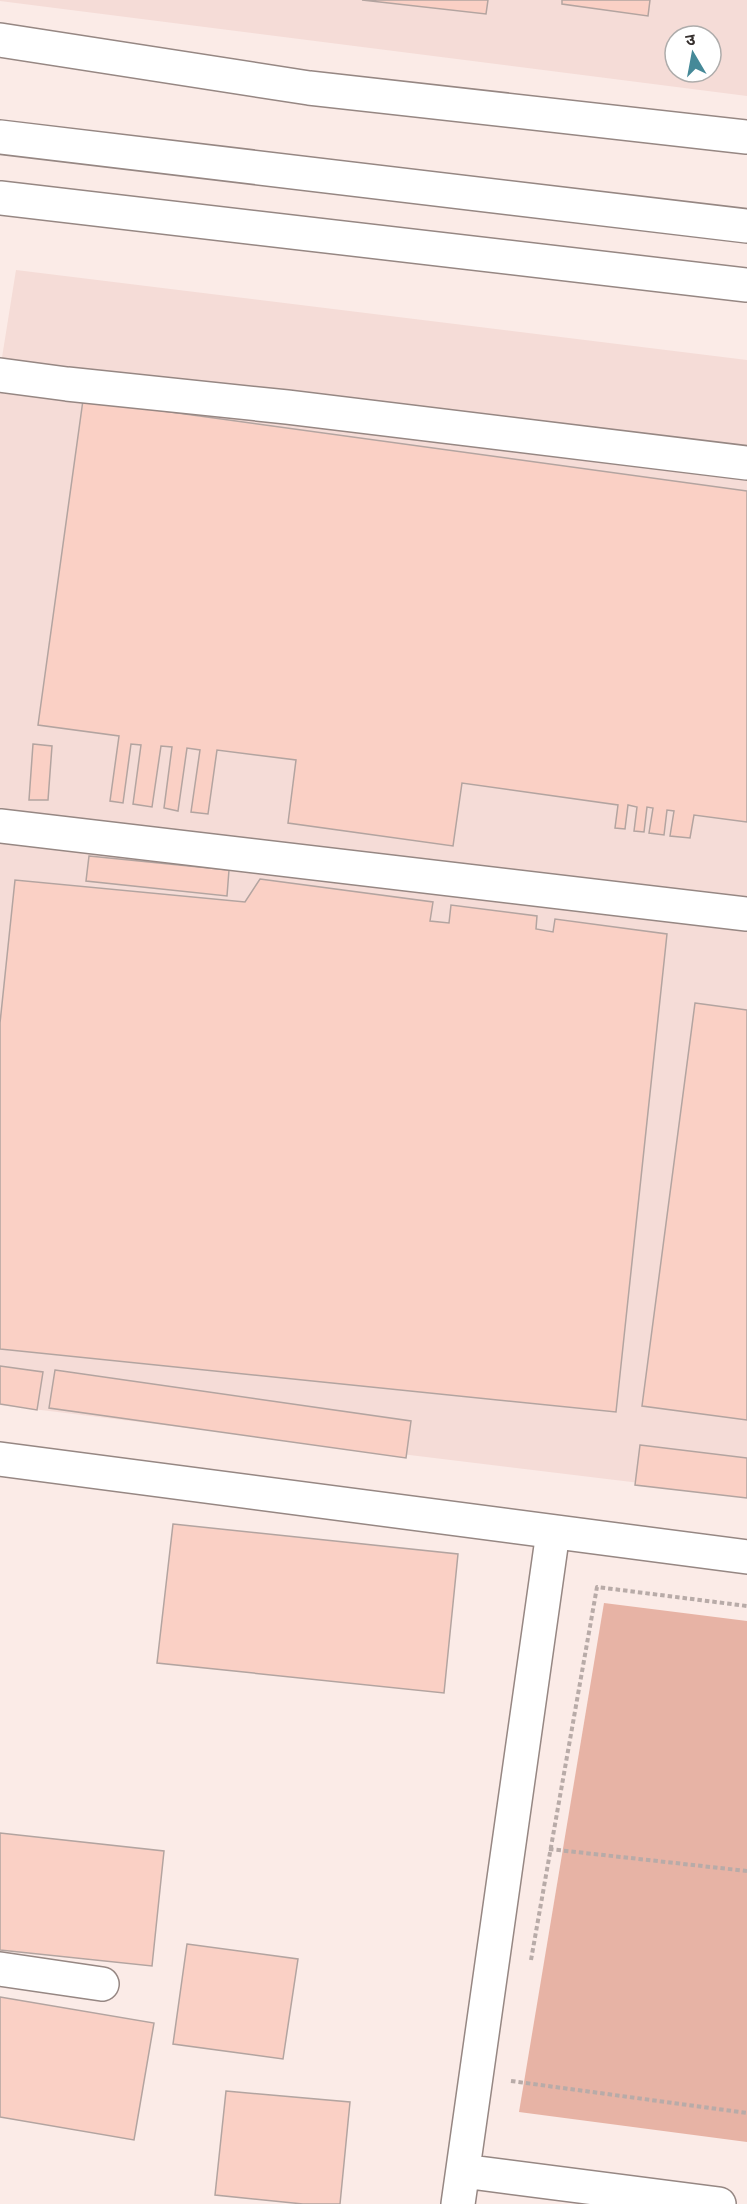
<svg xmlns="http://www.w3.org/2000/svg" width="747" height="2204" font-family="Karla,'Noto Sans Devanagari',sans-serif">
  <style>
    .built { fill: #f5dcd7; fill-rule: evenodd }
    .green { fill: #e7b3a5 }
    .building { fill: #fad0c5; stroke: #b3a4a0; stroke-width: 1.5 }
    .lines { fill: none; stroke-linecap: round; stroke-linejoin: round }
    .minor-casing { stroke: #968783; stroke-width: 36 }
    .path { stroke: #b8aba8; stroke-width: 4; stroke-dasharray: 4.5 3; stroke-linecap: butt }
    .minor { stroke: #fff; stroke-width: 33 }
  </style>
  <rect width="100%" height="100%" fill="#fbebe7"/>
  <path class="built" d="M0 0H747V96L0 1ZM675 36H711V72H675Z
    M16 270 747 360V1496L0 1405V370Z"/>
  <path class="green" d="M604 1603 747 1621V2142L519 2112Z"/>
  <path class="building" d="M362 0H488L486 14Z
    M562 0H650L648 16 562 4Z
    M83 400 747 491V822L694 815 690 838 670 836 674 811 667 810 664 835 649 833 653 808 647 807 644 832 634 831 637 807 628 805 625 829 615 828 618 805 462 783 453 846 288 823 296 760 217 750 208 814 191 812 200 750 187 748 178 811 164 808 172 747 161 746 152 807 133 804 141 745 131 744 123 803 110 801 119 736 38 725Z
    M33 744 52 746 48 800H29Z
    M89 856 229 870 227 896 86 881Z
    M260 879 433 902 430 921 449 923 451 905 537 916 536 929 553 932 555 919 667 934 616 1412 0 1349V1023L15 880 245 902Z
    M695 1003 747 1010V1420L642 1406Z
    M0 1366 43 1372 37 1410 0 1404Z
    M55 1370 411 1421 406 1458 49 1408Z
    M640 1445 747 1458V1498L635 1485Z
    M173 1524 458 1554 444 1693 157 1663Z
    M0 1833 164 1851 152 1966 0 1950Z
    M187 1944 298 1959 283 2059 173 2044Z
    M0 1997 154 2023 134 2140 0 2117Z
    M226 2091 350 2102 340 2204H303L215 2195Z"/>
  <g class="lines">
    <defs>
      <path id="minor" d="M0 40 309 88 747 137
        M0 137 747 226
        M0 198 747 285
        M0 375 67 384 287 407 747 463
        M0 826 747 914
        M0 1459 747 1557
        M0 1969 102 1984
        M463 2171 719 2204
        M458 2204 553 1532"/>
    </defs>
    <use href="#minor" class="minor-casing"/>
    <path class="path" d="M549 1849 747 1871
      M531 1960 597 1587 747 1606
      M511 2081 747 2113"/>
    <use href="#minor" class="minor"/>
  </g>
  <g transform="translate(693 54) rotate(350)"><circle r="28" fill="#ffffff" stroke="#aeacab" stroke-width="1.5"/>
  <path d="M0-4.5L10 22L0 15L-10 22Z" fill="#458998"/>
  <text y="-9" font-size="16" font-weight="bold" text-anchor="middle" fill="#352f2d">उ</text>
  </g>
</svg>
